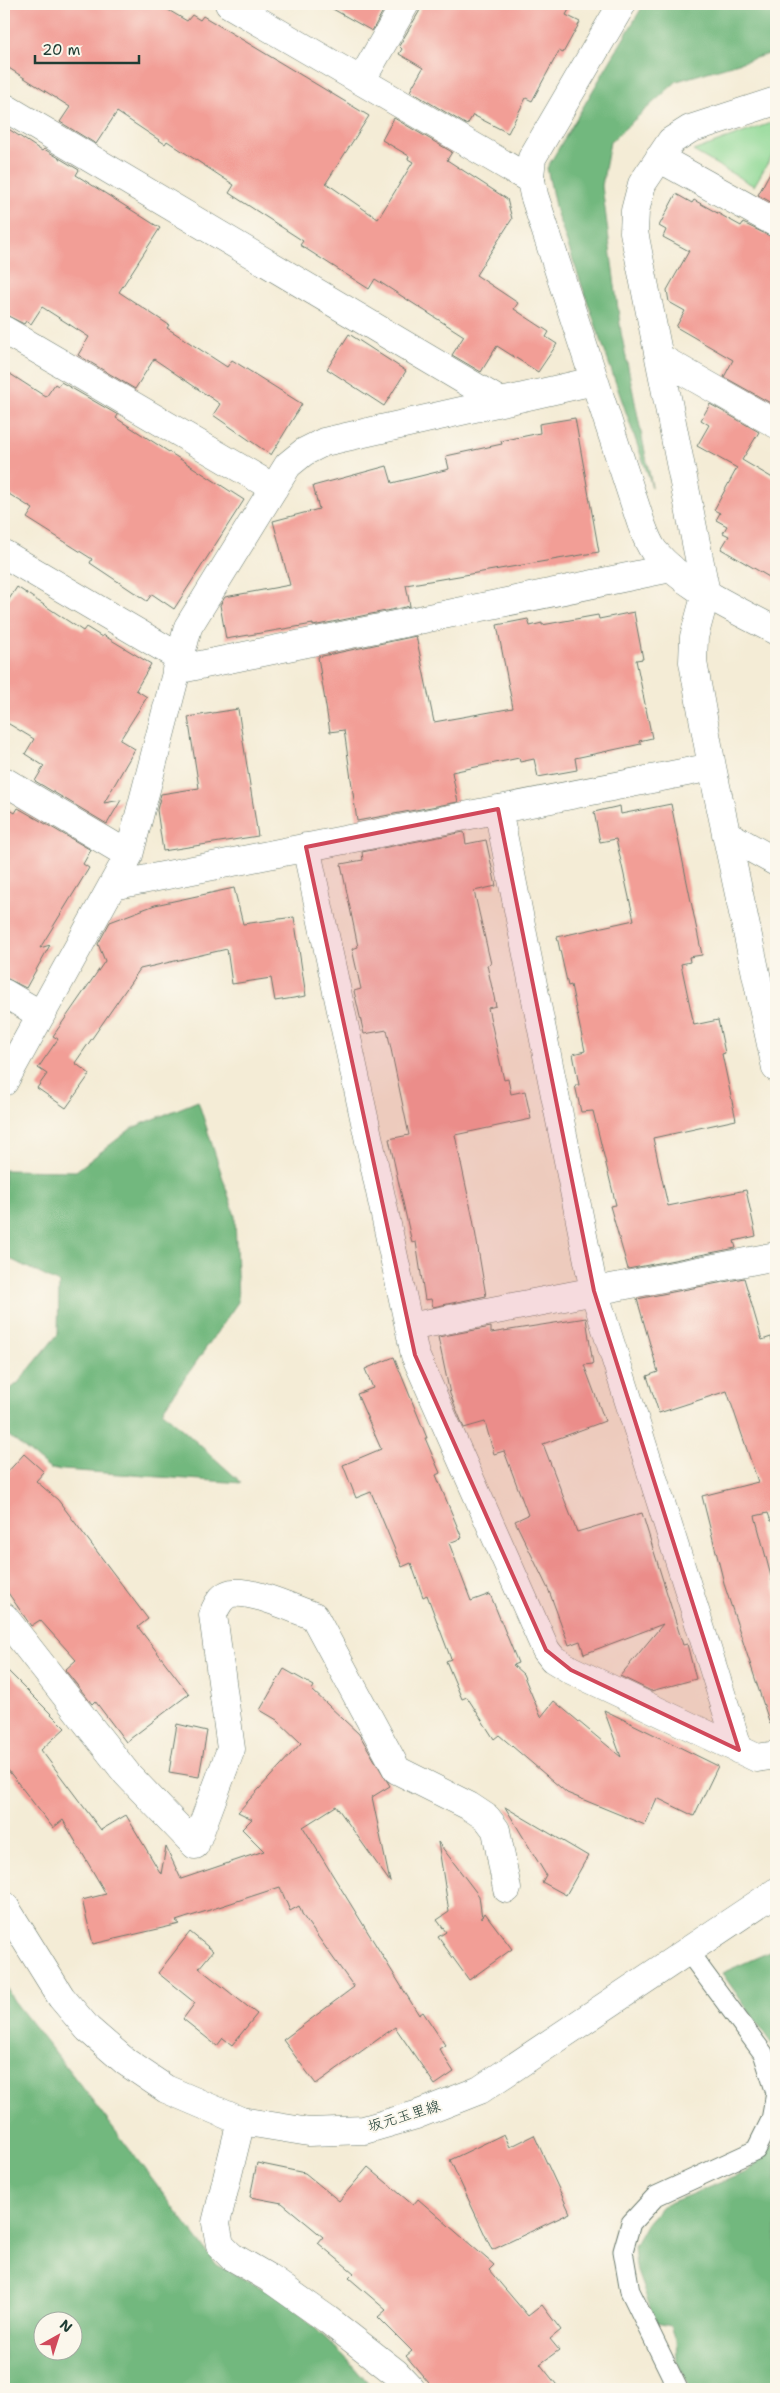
<svg xmlns="http://www.w3.org/2000/svg" width="780" height="2393" font-family="'Shantell Sans','Klee One',sans-serif">
  <style>
    .green { fill: #8ed894; stroke: #568a64 }
    .forest { fill: #72b87e; stroke: #487a59; fill-rule: evenodd }
    .building { fill: #f29e96 }
    .lines { fill: none; stroke-linecap: round; stroke-linejoin: round }
    .service-casing { stroke: #6a7a6d; stroke-width: 21 }
    .minor-casing { stroke: #6a7a6d; stroke-width: 29 }
    .tertiary-casing { stroke: #6a7a6d; stroke-width: 29 }
    .service { stroke: #fff; stroke-width: 19 }
    .minor { stroke: #fff; stroke-width: 28 }
    .tertiary { stroke: #fff; stroke-width: 28 }
    .marked { fill: #d1495b; fill-opacity: 0.2; stroke: #d1495b; stroke-width: 4; stroke-linejoin: round }
    .labels { text-anchor: middle; dominant-baseline: central; stroke-width: 4; stroke-linejoin: round; paint-order: stroke }
    .street-label { font-size: 15px; fill: #1f3d34; stroke: #fbf7ec }
  </style>
  <rect width="100%" height="100%" fill="#fbf7ec"/>
  <filter id="ink" filterUnits="userSpaceOnUse"><feTurbulence type="fractalNoise" baseFrequency=".02" numOctaves="2"/><feDisplacementMap in="SourceGraphic" scale="10" xChannelSelector="R" yChannelSelector="G"/><feConvolveMatrix kernelMatrix="1 2 1 2 8 2 1 2 1" color-interpolation-filters="sRGB"/></filter>
  <filter id="wash" filterUnits="userSpaceOnUse"><feTurbulence type="fractalNoise" baseFrequency=".0096" numOctaves="4" result="noise"/><feDisplacementMap in="SourceGraphic" scale="20" xChannelSelector="R" yChannelSelector="G"/><feGaussianBlur stdDeviation="1.12" result="paint"/><feColorMatrix in="noise" values="0 0 0 0 0 0 0 0 0 0 0 0 0 0 0 0 0 1.4 0 .05"/><feComposite in="paint" operator="in"/></filter>
  <g filter="url(#wash)">
    <rect width="100%" height="100%" fill="#f4ecd6"/>
    <path class="green" d="M776 121V149L754 186 693 151Z"/>
    <path class="forest" d="M644 4H776V52L677 81 610 142 602 186 621 332 652 487 556 211 547 168Z
      M198 1101 235 1216 238 1302 162 1411 242 1483 50 1469 4 1432V1394L18 1383 58 1334 59 1283 4 1256V1170L76 1171 132 1128Z
      M776 1949V2050L722 1973Z
      M4 1984 14 2001 86 2092 217 2265 287 2301 343 2355 373 2389H4ZM42 2320H72V2350H42Z
      M776 2141V2389H690L677 2362 676 2340 671 2326 656 2323 636 2269 634 2246 647 2223 662 2206 747 2172Z"/>
    <g id="blocks">
      <path class="building" d="M4 4H158L187 21 192 15 200 20 203 16 369 116 326 183 378 219 413 162 408 159 409 156 382 140 394 118 452 152 447 160 507 199 512 219 476 275 518 303 514 309 549 332 546 337 557 344 538 372 497 346 481 372 452 355 464 336 375 279 369 289 300 245 303 241 229 193 234 185 167 141 165 144 117 112 96 144 60 122 70 107 4 65Z
        M324 4H387L372 31Z
        M421 4H572L566 15 580 22 563 53 559 51 532 101 526 98 508 133 473 115 467 125 410 91 423 68 399 54 402 49 399 46 419 12Z
        M4 126 42 151 44 149 79 170 76 175 160 228 119 292 169 325 167 328 227 367 232 360 302 404 271 455 213 415 220 404 154 359 135 389 78 355 89 337 42 307 31 324 26 321 24 324 4 314Z
        M776 161V205L758 195Z
        M676 194 692 203 694 200 741 226 743 223 776 239V401L774 405 724 377 733 360 676 327 685 311 669 302 667 290 689 251 663 237 666 230 659 226Z
        M349 334 406 371 384 406 327 369Z
        M4 370 46 397 55 384 58 386 61 382 118 415 116 418 244 500 174 609 152 594 147 601 90 563 92 559 27 518 33 509 4 491Z
        M710 404 759 432 742 460 776 480V581L721 549 729 536 723 533 727 526 716 520 720 513 714 510 737 468 697 446 709 425 701 420Z
        M575 418 599 552 406 585 410 606 313 626V624L226 639 220 605 225 597 290 585 273 521 319 509 313 486 387 466 392 483 449 469 446 456 502 444 501 441 540 433 539 424Z
        M17 587 83 631 86 627 102 637 103 635 151 664 136 690 147 697 120 740 135 749 104 803 121 800 107 824 35 781 44 766 25 754 34 739 4 721V607Z
        M634 612 643 659 636 660 652 738 639 741 641 744 575 758 577 770 538 777 534 759 520 762 519 758 452 772 458 802 357 821 344 730 330 732 318 657 416 636 434 722 513 708 497 625 528 619 530 626 542 623V625L598 615 599 619Z
        M238 709 258 836 163 851 157 810 161 794 199 788 188 717Z
        M671 804 702 955 689 957 690 962 681 964 694 1025 718 1020 725 1053 722 1054 736 1120 653 1138 668 1206 746 1190 756 1236 734 1241 736 1248 628 1269 610 1206 616 1205 593 1111 581 1112 575 1085H579L573 1054 585 1051 571 985 568 986 557 937 634 920 616 839 600 842 594 812 620 806 621 814Z
        M4 806 15 813 18 808 91 850 83 864 89 868 40 948 50 945 26 988 4 977Z
        M464 832 466 844 486 840 496 886 474 891 491 964 487 965 496 1006 488 1008 504 1080 508 1079 511 1094 525 1091 531 1119 455 1135 473 1219 486 1296 433 1307 431 1299 425 1300 416 1242 412 1243 389 1139 409 1135 387 1030 364 1034 354 991 361 989 352 949 358 947 341 864 363 860 362 852Z
        M234 888 243 924 294 917 306 996 275 1001 271 978 232 984 227 949 140 969 75 1063 90 1074 66 1108 37 1088 47 1074 38 1068 58 1039 53 1036 105 961 98 944 110 922 155 905Z
        M744 1278 762 1340 771 1337 776 1354V1520L771 1521 768 1513 755 1516 776 1595V1723L770 1724 725 1587 702 1496 758 1482 727 1391 659 1413 647 1376 658 1372 637 1299Z
        M586 1318 593 1364 584 1365 605 1421 543 1444 577 1532 642 1513 683 1645 687 1644 696 1679 651 1691 620 1676 663 1624 584 1654 580 1641 569 1645 549 1591 515 1521 528 1515 504 1451 494 1454 485 1422 464 1428 450 1394 438 1337 491 1327V1333Z
        M394 1357 427 1438H425L440 1473 436 1475 462 1538 449 1543 471 1601 490 1594 518 1663 513 1665 523 1674 541 1717 554 1701 621 1757 604 1710 718 1766 694 1816 657 1798 645 1825 567 1793 499 1735 494 1739 467 1697 462 1699 446 1661 451 1659 427 1595 423 1597 411 1563 402 1567 371 1492 356 1498 343 1465 381 1449 357 1394 373 1388 365 1369Z
        M24 1454 44 1472 36 1481 58 1500 148 1619 138 1627 189 1694 126 1742 95 1701 92 1704 65 1670 76 1660 40 1620 31 1626 4 1587V1476Z
        M4 1667 65 1728 41 1750 101 1830 126 1815 161 1874 166 1847 181 1879 264 1851 242 1829 252 1819 238 1812 301 1743 277 1720 260 1710 284 1669 314 1686 312 1690 359 1734 390 1786 372 1797 390 1882 336 1806 303 1827 419 2015 423 2012 445 2045 439 2049 454 2072 435 2085 395 2027 316 2084 283 2040 354 1987 303 1916 299 1906 290 1911 280 1887 176 1921 180 1924 93 1944 82 1900 106 1894 63 1820 53 1828 4 1765Z
        M177 1724 207 1731 199 1777 169 1772Z
        M505 1807 588 1856 566 1895 542 1882 546 1875Z
        M438 1842 479 1896 482 1918 485 1913 512 1949 469 1980 438 1937 446 1932 437 1920 449 1912Z
        M190 1932 213 1951 199 1968 257 2014 232 2045 223 2038 217 2046 183 2019 195 2003 158 1973Z
        M504 2134 510 2147 534 2135 570 2213 492 2250 450 2160Z
        M257 2163 305 2173 339 2201 368 2167 413 2205 418 2199 494 2265 489 2270 528 2316 542 2305 561 2330 550 2339 559 2350 540 2364 560 2389H434L406 2356 412 2351 378 2317 386 2310 349 2278 354 2273 318 2243 323 2237 282 2203 250 2197Z"/>
    </g>
  </g>
  <g filter="url(#ink)">
    <use href="#blocks" fill-opacity="0" stroke="#6a7a6d" stroke-width="1"/>
    <g class="lines">
      <defs>
        <path id="service" d="M678 2389 630 2291 623 2251 631 2223 656 2196 756 2150 771 2120 776 2093 763 2053 687 1950"/>
        <path id="minor" d="M229 4 531 180
          M361 81 405 4
          M776 101 690 129 671 141 642 184 635 211 634 232 706 593 694 637 693 662 712 767 776 1068
          M4 107 501 402
          M659 158 776 223
          M4 330 274 488
          M660 358 776 424
          M4 554 179 657
          M176 670 671 568
          M4 781 129 855
          M498 809 594 1291 739 1750
          M726 834 776 862
          M306 847 415 1355 546 1650 553 1659 571 1670 757 1758 776 1755
          M112 886 712 767
          M4 993 41 1015
          M4 1082 129 855 188 627 288 465 304 452 324 442 594 381
          M409 1327 776 1256
          M4 1617 127 1774 195 1845 231 1749 213 1615C216 1606 222 1595 232 1593 254 1590 293 1609 314 1616L397 1770 469 1806 487 1818 496 1830 507 1889
          M241 2121 216 2223 220 2245 231 2256 269 2278 327 2319 396 2373 411 2389"/>
        <path id="tertiary" d="M622 4 532 158 530 176 534 195 641 523C644 531 648 543 654 551 685 588 734 608 776 631
          M4 1905 61 1997 88 2029 126 2062 166 2089 241 2121 309 2132 364 2130 416 2115 480 2090 776 1892"/>
      </defs>
      <use href="#service" class="service-casing"/>
      <use href="#minor" class="minor-casing"/>
      <use href="#tertiary" class="tertiary-casing"/>
      <use href="#service" class="service"/>
      <use href="#minor" class="minor"/>
      <use href="#tertiary" class="tertiary"/>
    </g>
  </g>
  <path class="marked" d="M498 809 594 1291 739 1750 571 1670 546 1650 415 1355 306 847Z"/>
  <g class="labels">
    <g class="street-label">
      <text transform="translate(404 2116) rotate(-17)">坂元玉里線</text>
    </g>
  </g>
  <rect width="780" height="2393" fill="none" stroke="#fbf7ec" stroke-width="20"/>
  <g transform="translate(58 2336) rotate(39)"><circle r="24" fill="#fbf7ec" stroke="#a3ada2"/>
  <path d="M0-4L9 19L0 12L-9 19Z" fill="#d1495b"/>
  <text y="-8" font-size="14" font-weight="bold" text-anchor="middle" fill="#1f3d34">N</text>
  </g>
  <path d="M35 55v8h104v-8" fill="none" stroke="#1f3d34" stroke-width="2.5"/>
  <text x="42" y="55" font-size="15" fill="#1f3d34" stroke="#fbf7ec" stroke-width="4" paint-order="stroke">20 m</text>
</svg>
